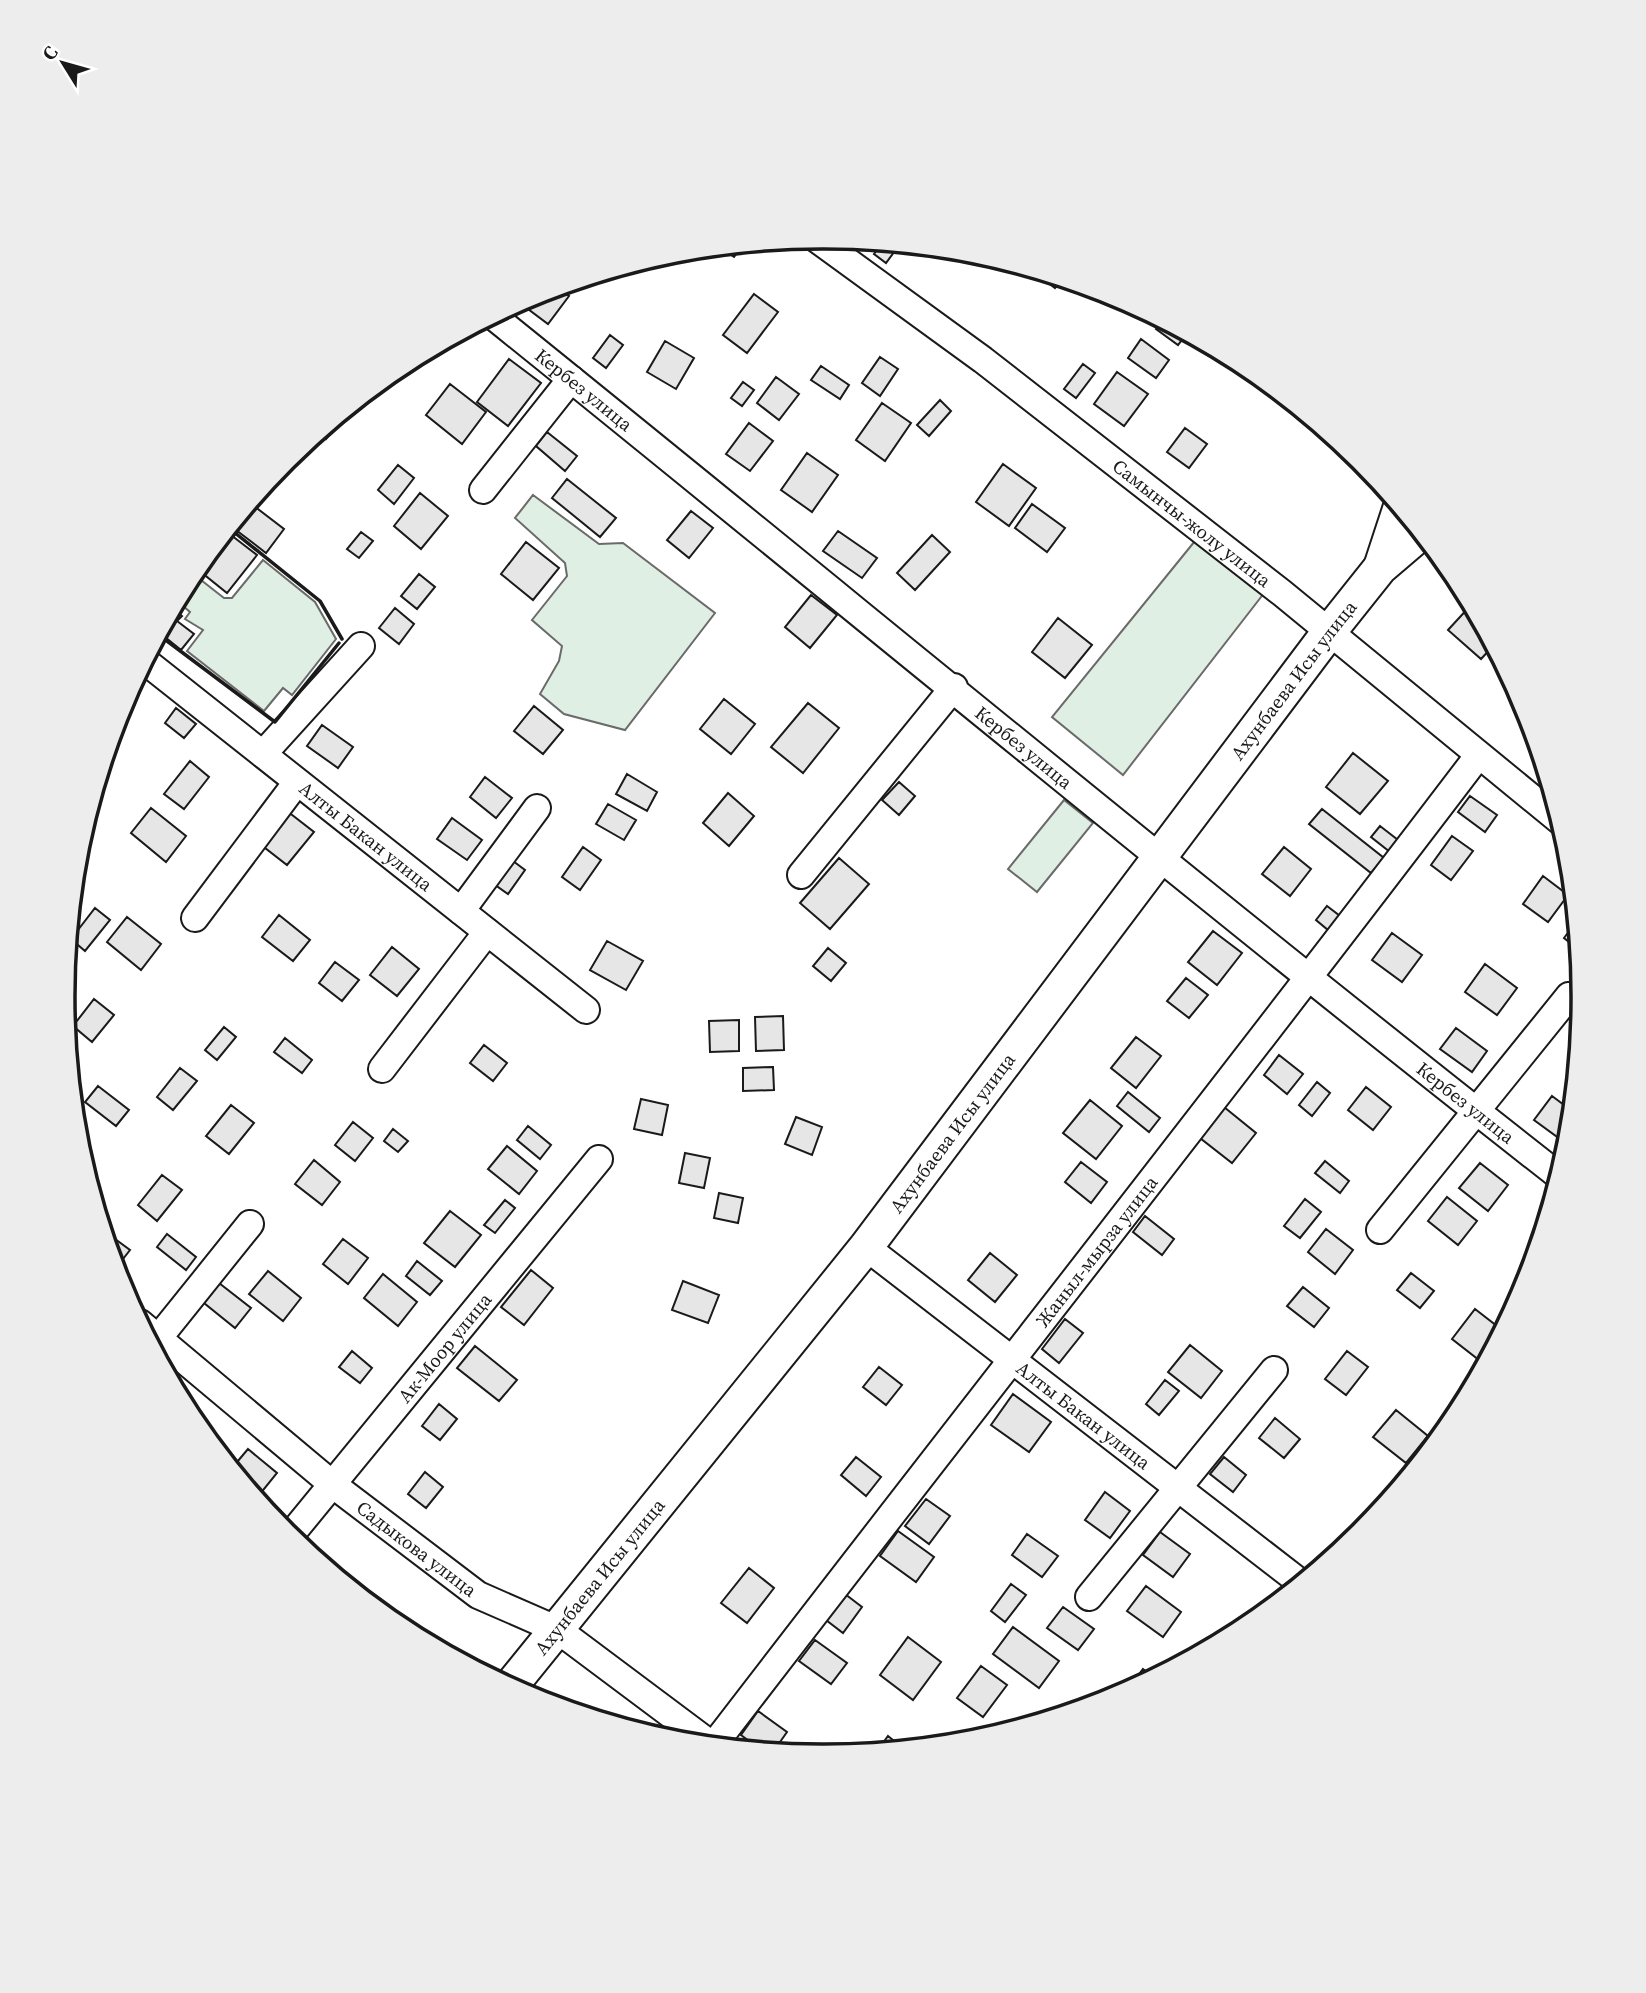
<svg xmlns="http://www.w3.org/2000/svg" width="1646" height="1993" font-family="'Source Serif 4',serif">
  <style>
    .green { fill: #e0efe3; stroke: #6a6a6a; stroke-width: 2 }
    .building { fill: #e6e6e6; stroke: #1a1a1a; stroke-width: 2 }
    .lines { fill: none; stroke-linecap: round; stroke-linejoin: round }
    .minor-casing { stroke: #1a1a1a; stroke-width: 30 }
    .major-casing { stroke: #1a1a1a; stroke-width: 37 }
    .minor { stroke: #fff; stroke-width: 26 }
    .major { stroke: #fff; stroke-width: 33 }
    .wall { stroke: #1a1a1a; stroke-width: 3.5 }
    .labels { text-anchor: middle; dominant-baseline: central; stroke-width: 5; stroke-linejoin: round; paint-order: stroke }
    .street-label { font-size: 19px; fill: #1a1a1a; stroke: #fff }
    .rim { fill: none; stroke: #1a1a1a; stroke-width: 3.5 }
  </style>
  <rect width="100%" height="100%" fill="#fff"/>
  <path class="green" d="M533 495 599 544 623 543 715 613 625 730 564 714 540 694 559 661 562 646 532 620 567 576 565 563 515 518Z
    M1199 536 1268 588 1123 775 1052 717Z
    M263 560 315 602 336 639 292 695 283 688 264 711 187 651 203 630 185 619 190 612 177 601 192 573 224 598H232Z
    M1064 800 1093 823 1037 892 1008 869Z"/>
  <path class="building" d="M883 242 900 244 886 263 874 254Z
    M744 244 734 257 720 247Z
    M1030 269 1062 279 1055 288Z
    M557 287 569 296 548 324 524 306 533 294Z
    M754 294 778 312 747 353 723 335Z
    M1163 320 1187 333 1178 345 1156 329Z
    M610 335 623 345 606 368 593 358Z
    M1141 339 1169 360 1156 378 1128 358Z
    M665 341 694 358 676 389 647 372Z
    M880 357 898 369 880 396 862 383Z
    M509 359 541 383 508 426 477 402Z
    M1083 364 1095 373 1076 398 1064 389Z
    M821 366 849 385 840 399 811 380Z
    M1117 372 1148 394 1124 426 1094 404Z
    M776 377 799 394 779 420 757 403Z
    M743 382 754 390 742 406 731 398Z
    M450 384 486 412 462 444 426 415Z
    M940 400 951 411 929 436 917 425Z
    M882 403 911 423 885 461 856 440Z
    M345 411 347 412 326 439 318 432Z
    M749 423 773 441 750 471 726 454Z
    M1185 428 1207 444 1189 468 1167 452Z
    M547 432 577 456 565 471 536 446Z
    M807 453 838 475 812 512 781 490Z
    M1003 464 1036 488 1009 526 976 502Z
    M398 465 414 478 394 504 378 490Z
    M567 479 616 518 600 537 552 498Z
    M420 493 448 516 421 549 394 526Z
    M1032 504 1065 528 1047 552 1015 528Z
    M254 506 284 529 266 553 236 530Z
    M691 511 713 528 689 558 667 540Z
    M838 531 877 558 862 578 823 551Z
    M227 532 257 555 227 593 196 568Z
    M361 532 373 541 359 558 347 549Z
    M932 535 950 552 915 590 897 573Z
    M526 542 559 568 533 600 501 574Z
    M419 574 435 587 417 609 401 596Z
    M811 595 837 615 810 648 785 627Z
    M1471 605 1493 646 1481 659 1448 630Z
    M395 608 414 624 399 644 379 628Z
    M173 609 182 616 177 621 194 634 181 650 160 633Z
    M1058 618 1092 645 1065 678 1032 652Z
    M724 699 755 724 731 754 700 729Z
    M808 703 839 728 803 773 771 747Z
    M534 706 563 730 543 754 514 731Z
    M176 708 196 724 184 738 165 723Z
    M322 725 353 747 338 768 307 746Z
    M1353 753 1388 781 1360 814 1326 787Z
    M190 761 209 777 184 809 164 794Z
    M627 774 657 792 647 811 616 794Z
    M485 777 512 798 496 818 470 797Z
    M899 782 915 796 899 815 882 800Z
    M728 793 754 816 729 846 703 823Z
    M1470 796 1497 815 1485 832 1458 812Z
    M608 804 636 820 624 840 596 824Z
    M151 808 186 836 166 862 131 833Z
    M1322 809 1384 858 1371 873 1309 824Z
    M287 811 314 832 287 865 260 844Z
    M452 818 482 840 467 860 437 839Z
    M1380 826 1398 840 1390 852 1371 837Z
    M1452 836 1473 851 1451 880 1431 865Z
    M583 847 601 860 580 890 562 877Z
    M1284 847 1311 869 1290 896 1262 874Z
    M509 858 525 870 508 894 491 882Z
    M839 858 869 884 830 929 800 903Z
    M1543 876 1568 895 1548 922 1523 904Z
    M1327 906 1340 916 1328 930 1316 920Z
    M95 908 110 920 85 951 71 939Z
    M279 915 310 940 293 961 262 937Z
    M127 917 161 944 141 970 107 942Z
    M1576 922 1578 949 1564 938Z
    M1213 931 1242 953 1217 985 1188 962Z
    M1392 933 1422 955 1402 982 1372 960Z
    M607 941 643 961 626 990 590 970Z
    M392 947 419 969 397 996 370 975Z
    M828 948 846 963 831 981 813 966Z
    M335 962 359 980 342 1001 319 983Z
    M1485 964 1517 988 1497 1015 1465 992Z
    M1186 978 1208 995 1189 1018 1167 1001Z
    M94 999 114 1015 92 1042 73 1026Z
    M783 1016 784 1050 756 1051 755 1017Z
    M739 1020V1051L710 1052 709 1021Z
    M224 1027 236 1037 217 1060 205 1050Z
    M1456 1028 1487 1051 1472 1072 1440 1049Z
    M1136 1037 1161 1056 1136 1088 1111 1068Z
    M285 1038 312 1060 302 1073 274 1052Z
    M484 1045 507 1063 493 1081 470 1063Z
    M1279 1055 1303 1074 1287 1094 1264 1075Z
    M773 1067 774 1090 743 1091V1068Z
    M180 1068 197 1081 173 1110 157 1097Z
    M1317 1082 1330 1093 1312 1116 1299 1105Z
    M98 1086 129 1110 116 1126 85 1102Z
    M1366 1087 1391 1107 1373 1130 1348 1110Z
    M1128 1092 1160 1118 1149 1132 1117 1106Z
    M1552 1096 1572 1111 1570 1125 1560 1139 1534 1120Z
    M641 1099 668 1105 662 1135 634 1129Z
    M1090 1100 1122 1126 1096 1159 1063 1133Z
    M231 1105 254 1123 229 1154 206 1136Z
    M1224 1107 1256 1133 1232 1163 1200 1138Z
    M796 1117 822 1127 812 1155 785 1144Z
    M353 1122 373 1138 355 1161 335 1145Z
    M528 1126 551 1145 540 1159 517 1140Z
    M393 1129 408 1141 398 1152 384 1141Z
    M507 1146 537 1171 519 1194 488 1169Z
    M685 1153 710 1158 704 1188 679 1183Z
    M314 1160 340 1182 322 1205 295 1184Z
    M1325 1161 1349 1181 1340 1193 1315 1173Z
    M1081 1162 1107 1182 1091 1203 1065 1182Z
    M1480 1163 1508 1185 1488 1211 1459 1188Z
    M162 1175 182 1190 157 1221 138 1205Z
    M719 1193 743 1198 738 1223 714 1218Z
    M1447 1197 1477 1221 1458 1245 1428 1221Z
    M1305 1199 1321 1212 1300 1238 1284 1226Z
    M505 1200 515 1208 495 1233 484 1225Z
    M450 1211 481 1235 455 1267 424 1243Z
    M1145 1216 1174 1239 1162 1255 1133 1232Z
    M1326 1229 1353 1250 1335 1274 1308 1252Z
    M167 1234 196 1257 186 1270 157 1247Z
    M111 1236 130 1250 116 1268 107 1241Z
    M343 1239 368 1258 348 1284 323 1264Z
    M990 1253 1017 1275 995 1302 968 1280Z
    M417 1261 442 1281 430 1295 406 1276Z
    M531 1270 553 1288 524 1325 501 1307Z
    M268 1271 301 1298 283 1321 249 1294Z
    M1411 1273 1434 1291 1420 1308 1397 1290Z
    M383 1274 417 1302 398 1326 364 1298Z
    M683 1281 719 1295 708 1323 672 1310Z
    M219 1283 251 1308 235 1328 204 1303Z
    M1303 1287 1329 1308 1314 1327 1287 1306Z
    M1475 1309 1502 1330 1479 1360 1452 1339Z
    M1065 1319 1083 1333 1059 1363 1042 1349Z
    M1190 1345 1222 1371 1201 1398 1168 1372Z
    M475 1346 517 1380 499 1401 457 1368Z
    M352 1351 372 1368 360 1383 339 1367Z
    M1347 1351 1368 1367 1346 1395 1325 1379Z
    M879 1367 902 1385 886 1405 863 1387Z
    M1165 1380 1179 1391 1159 1415 1146 1404Z
    M1013 1394 1051 1422 1029 1452 991 1425Z
    M439 1404 457 1419 440 1440 422 1426Z
    M1396 1410 1428 1436 1406 1463 1373 1437Z
    M1275 1418 1300 1439 1284 1458 1259 1438Z
    M248 1449 277 1473 260 1494 232 1468Z
    M856 1457 881 1477 866 1496 841 1475Z
    M1224 1457 1246 1475 1233 1492 1210 1474Z
    M425 1472 443 1487 426 1508 408 1494Z
    M1105 1492 1130 1511 1110 1538 1085 1520Z
    M1381 1498 1386 1503 1369 1523 1364 1519Z
    M926 1499 950 1516 929 1544 905 1526Z
    M898 1531 934 1557 916 1582 880 1556Z
    M1160 1532 1190 1554 1173 1577 1143 1555Z
    M1027 1534 1058 1556 1042 1577 1012 1555Z
    M749 1568 774 1588 747 1623 721 1603Z
    M1011 1584 1026 1595 1005 1622 991 1611Z
    M1146 1586 1181 1612 1163 1637 1127 1611Z
    M845 1594 862 1607 843 1633 826 1620Z
    M1063 1607 1094 1629 1078 1650 1047 1628Z
    M1013 1627 1059 1661 1039 1688 993 1654Z
    M908 1637 941 1662 913 1700 880 1675Z
    M815 1640 847 1663 831 1684 799 1661Z
    M981 1666 1007 1685 983 1717 957 1698Z
    M1143 1669 1154 1677 1125 1693Z
    M758 1711 787 1732 773 1752 761 1750 741 1735Z
    M888 1736 904 1749 877 1751Z"/>
  <g class="lines">
    <defs>
      <g id="minor">
        <path id="s1" d="M814 237 983 360 1282 593 1560 821"/>
        <path id="s2" d="M493 316C848 602 1199 894 1559 1176"/>
        <path d="M483 490 571 379"/>
        <path id="s3" d="M145 661 586 1010"/>
        <path d="M263 754 361 646"/>
        <path d="M801 875 954 687"/>
        <path d="M461 911 537 808"/>
        <path d="M195 918 297 782"/>
        <path d="M382 1069 487 932"/>
        <path d="M1380 1230 1569 996"/>
        <path id="s4" d="M866 1247 1301 1583"/>
        <path id="s5" d="M140 1323 332 1484 478 1595 558 1630 713 1746"/>
        <path d="M152 1346 250 1224"/>
        <path id="s6" d="M289 1537 599 1159"/>
        <path d="M1089 1597 1274 1370"/>
        <path id="s7" d="M713 1746C967 1415 1226 1088 1478 756"/>
      </g>
      <g id="major">
        <path d="M1381 566 1400 508"/>
        <path id="s8" d="M510 1687 866 1247 1329 632 1380 568 1421 533"/>
      </g>
    </defs>
    <use href="#minor" class="minor-casing"/>
    <use href="#major" class="major-casing"/>
    <use href="#minor" class="minor"/>
    <use href="#major" class="major"/>
    <path class="wall" d="M229 528 320 601 342 639
      M159 635 275 722 339 643"/>
  </g>
  <g class="labels">
    <g class="street-label">
      <text stroke="none"><textPath href="#s2" startOffset="117">Кербез улица</textPath></text>
      <text stroke="none"><textPath href="#s1" startOffset="474">Самынчы-жолу улица</textPath></text>
      <text stroke="none"><textPath href="#s8" startOffset="1276">Ахунбаева Исы улица</textPath></text>
      <text stroke="none"><textPath href="#s2" startOffset="684">Кербез улица</textPath></text>
      <text stroke="none"><textPath href="#s3" startOffset="282">Алты Бакан улица</textPath></text>
      <text stroke="none"><textPath href="#s2" startOffset="1251">Кербез улица</textPath></text>
      <text stroke="none"><textPath href="#s8" startOffset="709">Ахунбаева Исы улица</textPath></text>
      <text stroke="none"><textPath href="#s7" startOffset="626">Жаныл-мырза улица</textPath></text>
      <text stroke="none"><textPath href="#s6" startOffset="245">Ак-Моор улица</textPath></text>
      <text stroke="none"><textPath href="#s4" startOffset="275">Алты Бакан улица</textPath></text>
      <text stroke="none"><textPath href="#s5" startOffset="357">Садыкова улица</textPath></text>
      <text stroke="none"><textPath href="#s8" startOffset="142">Ахунбаева Исы улица</textPath></text>
    </g>
  </g>
  <path d="M0 0H1646V1993H0ZM822 249H824A747 747 0 0 1 1571 996V997A747 747 0 0 1 824 1744H822A747 747 0 0 1 75 997V996A747 747 0 0 1 822 249Z" fill="#ededed" fill-rule="evenodd"/>
  <path class="rim" d="M822 249H824A747 747 0 0 1 1571 996V997A747 747 0 0 1 824 1744H822A747 747 0 0 1 75 997V996A747 747 0 0 1 822 249Z"/>
  <g transform="translate(63 63) rotate(307)" stroke="#ffffff" stroke-width="5" paint-order="stroke">
  <path d="M0-5L12 26L0 18L-12 26Z" fill="#1a1a1a"/>
  <text y="-10" font-size="19" font-weight="bold" text-anchor="middle" fill="#1a1a1a">С</text>
  </g>
</svg>
